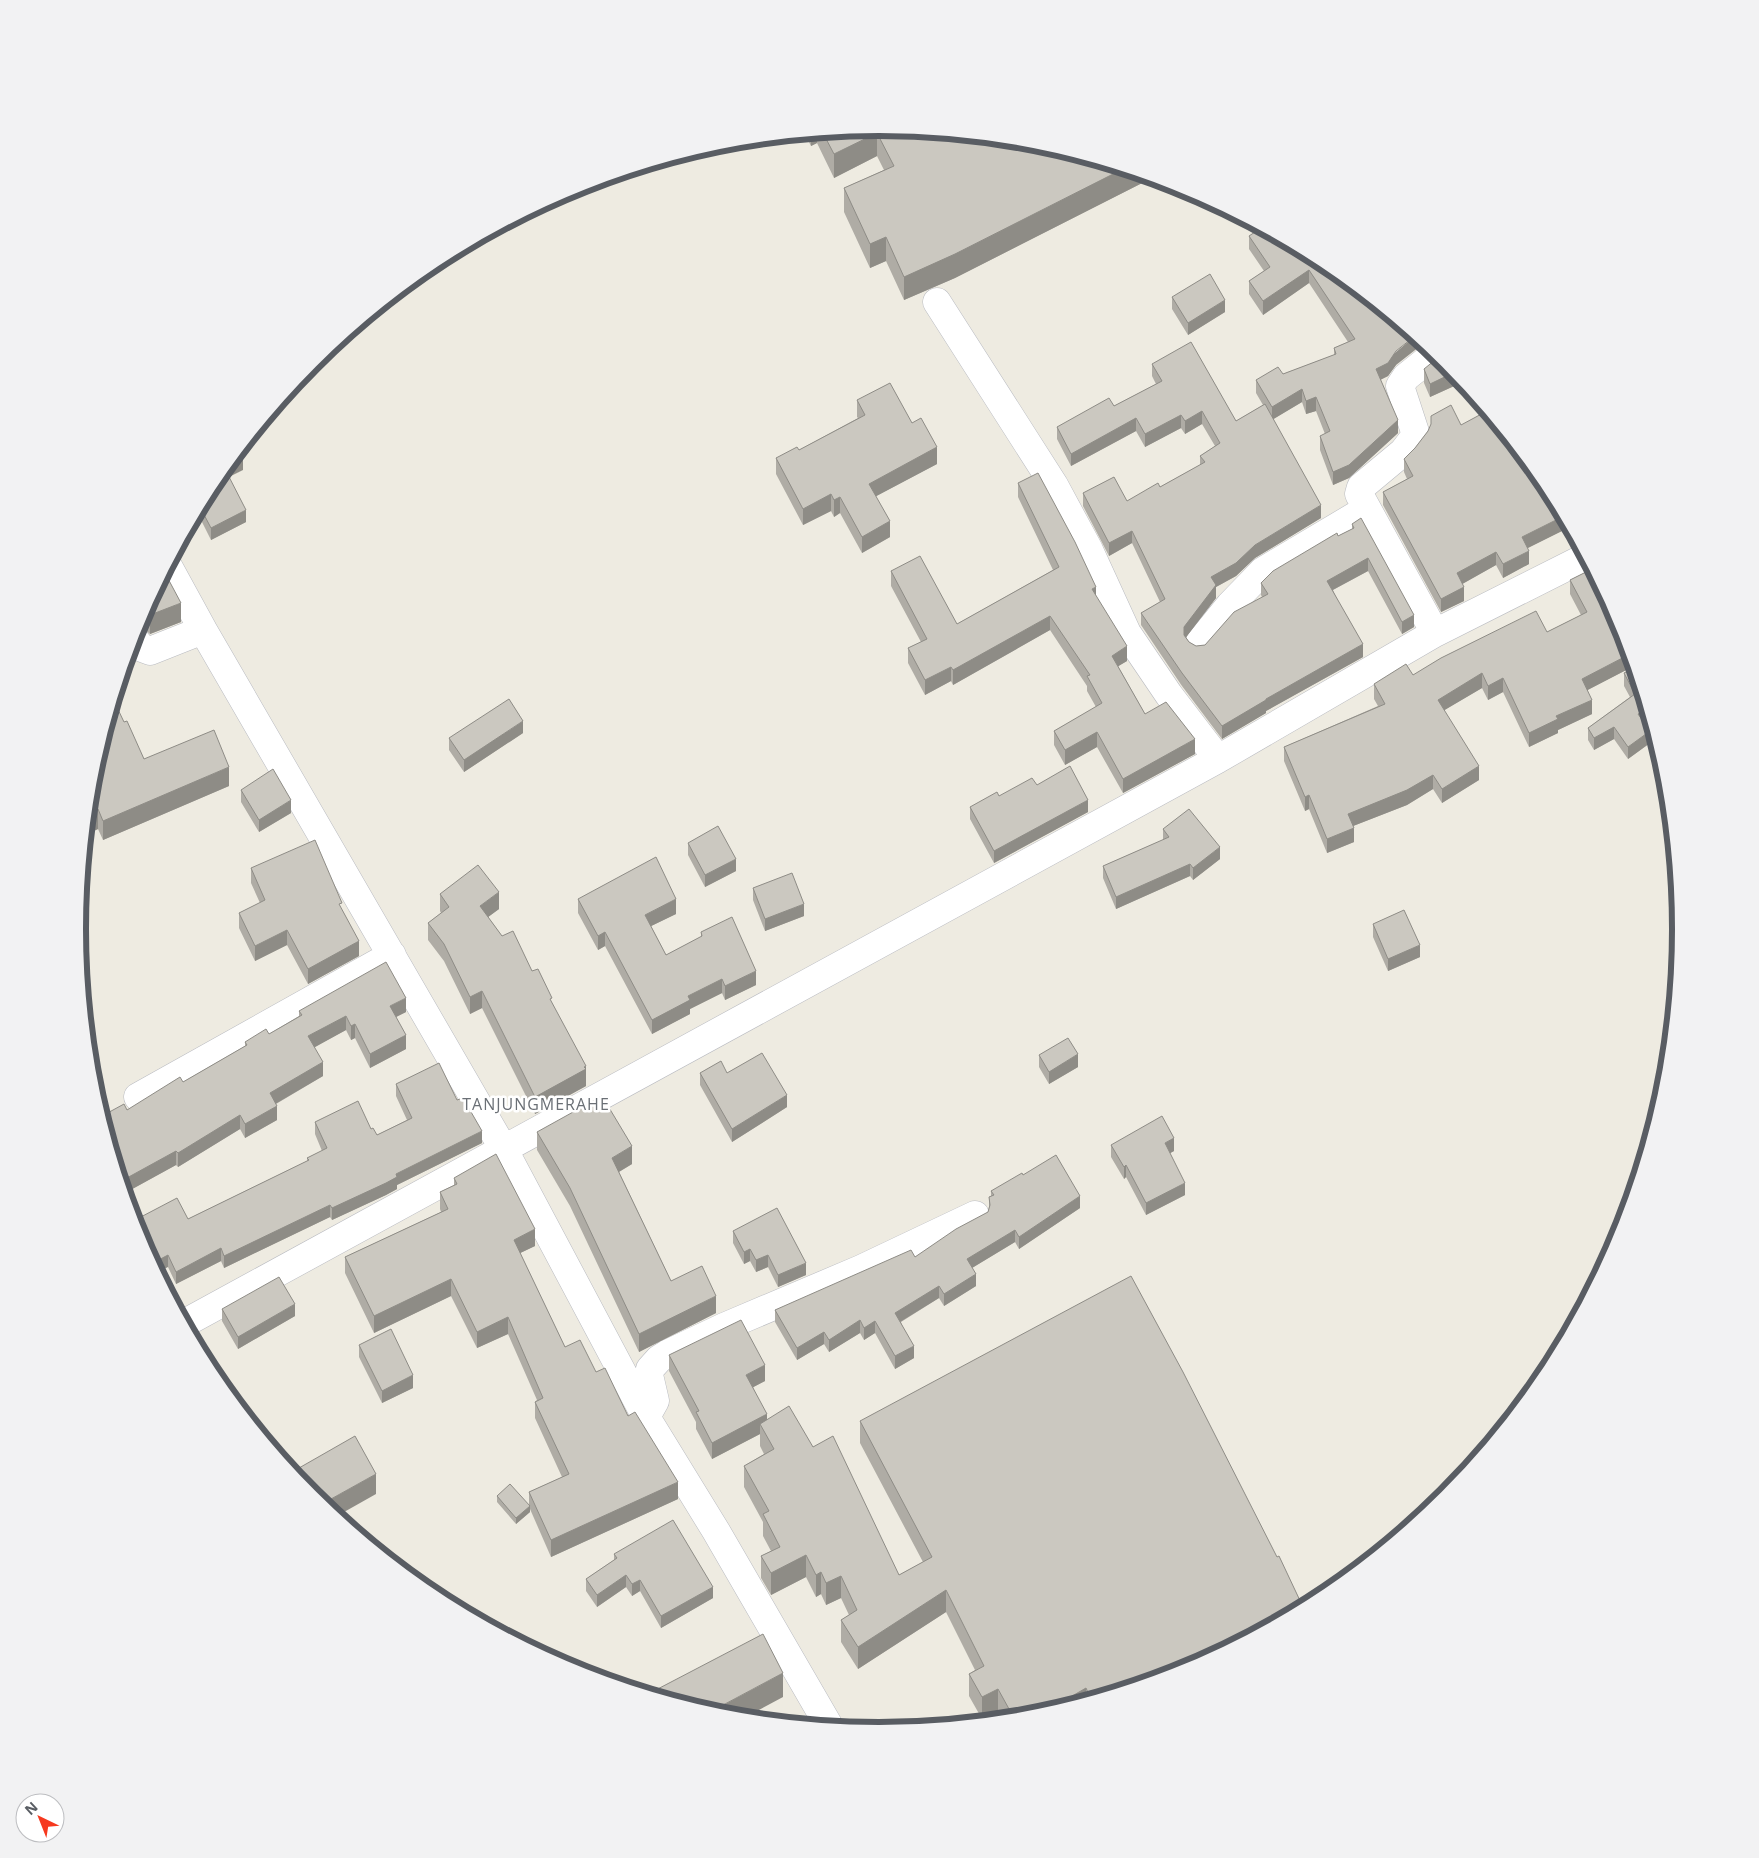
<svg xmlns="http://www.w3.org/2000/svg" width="1759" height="1858" font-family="'Open Sans',sans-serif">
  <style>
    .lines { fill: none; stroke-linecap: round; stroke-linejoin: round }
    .minor-casing { stroke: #b9bbc1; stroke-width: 29 }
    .minor { stroke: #fff; stroke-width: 28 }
    .wall { fill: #afaca5 }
    .shaded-wall { fill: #8e8c86 }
    .building { fill: #cbc8c0; stroke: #8e8c86 }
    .labels { text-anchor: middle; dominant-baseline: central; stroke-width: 5; stroke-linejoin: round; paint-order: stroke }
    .quarter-label { font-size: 16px; letter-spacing: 1px; fill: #6a6f75; stroke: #fff }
    .rim { fill: none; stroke: #595d63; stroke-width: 6 }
  </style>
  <rect width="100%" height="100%" fill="#eeebe1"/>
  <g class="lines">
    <defs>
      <path id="minor" d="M937 302 1054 485 1089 550 1127 633 1169 695 1218 759
        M168 566 203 630 503 1148 646 1417 716 1531 829 1726
        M1435 633 1359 494 1361 487 1403 452 1416 435 1400 386 1406 377 1436 353
        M134 639 142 648 150 651 203 630
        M1199 643 1230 605 1263 571 1367 509
        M138 1097 392 955
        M185 1323 1218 759 1435 633 1586 557
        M646 1417 655 1401 649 1375 650 1369 659 1359 667 1354 724 1327 861 1269 975 1215"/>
    </defs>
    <use href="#minor" class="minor-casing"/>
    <use href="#minor" class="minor"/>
  </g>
  <path class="wall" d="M880 127 1036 142 1152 178 955 278 904 300 886 261 870 268 844 212V188L884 170 877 156 834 178 817 143 811 146 805 134Z
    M1249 236 1325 262 1396 365 1388 376 1380 380 1398 433 1349 478 1333 485 1320 450V436L1325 434 1316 411 1306 414 1302 402 1273 419 1321 518 1255 558 1236 576 1216 587V598L1186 637 1189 642 1196 646 1205 645 1262 597 1261 595V583L1338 536 1352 529V524L1414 627 1402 634 1368 571 1333 590 1363 657 1266 711V713L1222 739 1182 686 1141 625V613L1160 602 1132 543 1109 556 1083 506V493L1127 501 1160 487 1200 465V456L1215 446 1202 424 1185 434 1181 428 1145 447 1136 431 1071 466 1057 439V427L1114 406 1156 384 1152 376V364L1236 421 1263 405 1256 393V380L1283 374 1334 355V348L1348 342 1309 283 1263 315 1249 294V281L1264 271 1249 249Z
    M1172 297 1225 312 1188 335 1172 309Z
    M1447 362 1463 382 1430 397 1424 383V369Z
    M857 400 912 423 937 464 876 496 890 537 862 553 840 513 834 517 831 511 803 525 776 474V458L799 450 858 418 857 417Z
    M1431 416 1461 425 1570 527 1527 548 1529 564 1503 578 1496 565 1462 584 1464 601 1441 612 1383 505V492L1407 479 1404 472V459L1415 448 1428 431 1431 426Z
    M243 470 229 477 246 522 211 540 197 512 213 483Z
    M1018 483 1096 596 1127 661 1118 666 1145 714 1195 754 1123 793 1097 747 1065 765 1054 745V731L1096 707 1087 691V686L1050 630 953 685 951 681 925 695 908 663V648L921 642 891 586V571L957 624 1053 570 1018 497Z
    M1592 569 1614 609 1611 610 1632 662V667L1587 690 1592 714 1558 730V733L1529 747 1503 692 1488 700 1482 688 1444 710 1479 780 1442 803 1433 789 1407 805 1353 826 1354 842 1327 853 1309 809 1305 811 1284 761V747L1378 706 1374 699V684L1413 675 1547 632 1581 615 1570 594V580Z
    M165 573 181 622 150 634 138 624Z
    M1634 668 1650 720 1644 723 1650 743 1628 759 1614 739 1594 750 1588 740V728L1630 697 1624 686V673Z
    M124 722 144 759 229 786 103 840 98 829 87 834Z
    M523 733 464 772 449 750V738Z
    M1037 785 1088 812 994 863 970 819V807L999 796Z
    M241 790 291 813 259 832 241 802Z
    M1163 829 1220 859 1193 880 1190 876 1116 909 1103 878V866L1163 840Z
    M688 843 736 871 705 887 688 855Z
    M251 868 342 910 359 956 308 984 287 945 255 961 239 928V913L260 903 251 883Z
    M753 888 804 916 765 931 753 900Z
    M440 894 499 909 488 917 502 936 532 971 552 1003 586 1083V1086L535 1114 482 1008 470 1014 444 961 428 940V923L441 913 440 911Z
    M578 899 676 914 651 926 666 955 701 937V932L756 985 725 1000 722 993 690 1009V1014L652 1034 605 946 598 950 578 913Z
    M1373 924 1420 957 1388 971 1373 937Z
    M299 1011 406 1012 396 1017 406 1049 370 1068 355 1038 351 1040 346 1030 314 1047 323 1076 276 1104 277 1120 245 1138 240 1129 178 1167 176 1165 125 1193 102 1116 127 1110 183 1082 245 1046V1042L269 1034 299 1016Z
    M1039 1055 1078 1067 1049 1084 1039 1067Z
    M700 1073H727L787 1107 732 1142 700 1085Z
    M396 1084 457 1100 482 1143 397 1185V1189L386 1195 332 1220 330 1217 224 1268 221 1261 176 1284 168 1267 137 1219H188L307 1161V1158L322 1151 315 1134V1122L371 1129 377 1135 407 1120 396 1096Z
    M537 1132 632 1164 619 1172 671 1281 716 1313 639 1352 570 1206 537 1150Z
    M1111 1145 1174 1151 1170 1153 1185 1195 1146 1215 1126 1177 1124 1179 1111 1157Z
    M1023 1175 1080 1208 1019 1249 1015 1242 972 1268 976 1286 944 1306 939 1298 901 1322 914 1358 895 1369 875 1333 864 1340 860 1333 829 1352 824 1344 797 1360 775 1322V1310L915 1257 988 1212 989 1207V1197L991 1196V1191Z
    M454 1178 535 1246 520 1253 565 1347 596 1372 628 1416 678 1499 551 1557 530 1509V1512L516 1524 497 1502V1496L529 1505V1492L562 1477 535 1418V1402L537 1400 508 1334 477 1348 451 1296 374 1333 345 1273V1257L441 1212 440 1209V1192L454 1185Z
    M733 1231 806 1275 778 1287 768 1267 756 1272 750 1261 744 1264 733 1243Z
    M222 1309 295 1316 238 1349 222 1321Z
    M359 1345 413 1388 382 1403 359 1357Z
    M669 1355 765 1381 753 1387 767 1419 813 1447 899 1575 923 1562 860 1443V1421L1277 1557 1303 1607 1186 1670 1036 1716 1003 1719 998 1711 982 1719 969 1696V1674L975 1670 946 1612 858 1669 841 1642V1620L849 1615 841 1598 826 1605 821 1594 816 1597 806 1577 771 1595 761 1578V1556L771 1551 763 1536V1522L744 1487V1466L764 1454 760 1446V1434L712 1459 696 1429V1422L669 1371Z
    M614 1554 713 1598 661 1628 640 1591 632 1596 626 1587 597 1607 586 1591V1579L614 1560Z"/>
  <path class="shaded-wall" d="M817 133V143L811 146V134Z
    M877 133V156L834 178V154Z
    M1123 169 1152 178 955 278 904 300V277Z
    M886 237V261L870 268V244Z
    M1309 270V283L1263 315V301Z
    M1225 300V312L1188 335V323Z
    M1415 336 1424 343 1396 365 1388 376 1376 382V369Z
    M316 359V361L310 365Z
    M1455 372 1463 382 1430 397V384Z
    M1302 389V402L1272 420V407Z
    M1316 397V411L1306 414V401Z
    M1202 411V424L1185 434V421Z
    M1181 415V428L1145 447V434Z
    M1136 418V431L1071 466V454Z
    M1398 420V433L1349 478 1333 485V472Z
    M937 447V464L869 500V484Z
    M243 457V470L224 479V470L228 465Z
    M831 494V511L803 525V509Z
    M840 497V513L834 517V500Z
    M1321 505V518L1255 558 1236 576 1216 587V598L1184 640V627L1211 577 1255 545Z
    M246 510V522L211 540V528Z
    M1564 516 1570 527 1522 551V537Z
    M890 521V537L862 553V537Z
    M1132 531V543L1109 556V543Z
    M1529 551V564L1503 578V564Z
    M1496 552V565L1457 587V573Z
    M1368 558V571L1327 593V581Z
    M1096 587V602L1092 589Z
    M1464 587V601L1441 612V599Z
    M1608 598 1614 609 1606 613V599Z
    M181 603V622L150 634V615Z
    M1414 615V627L1402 634V622Z
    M1050 616V630L953 685V670Z
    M132 642H134V661L126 665Z
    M1363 644V657L1266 711V713L1222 739V726L1266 699Z
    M1127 646V661L1112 670V656Z
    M1630 654 1632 662V667L1582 693V679Z
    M951 667V681L925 695V680Z
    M1482 673V688L1438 714V700Z
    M1503 678V692L1488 700V686Z
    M1592 700V714L1558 730V733L1529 747V733L1556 716Z
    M1647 709 1650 720 1638 726V714Z
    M523 721V733L464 772V760Z
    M1614 727V739L1594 750V738Z
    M1650 731V743L1628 759V747Z
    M1097 732V747L1065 765V750Z
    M1195 739V754L1123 793V779Z
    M1479 766V780L1442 803V789Z
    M229 767V786L103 840V821Z
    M1433 775V789L1407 805 1348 828V814Z
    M1309 795V809L1305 811V797Z
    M291 800V813L259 832V820Z
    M1088 800V812L994 863V851Z
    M98 809V829L87 834 89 814Z
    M1354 828V842L1327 853V839Z
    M1220 847V859L1193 880V868Z
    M736 859V871L705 887V875Z
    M1190 864V876L1116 909V897Z
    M499 892V909L480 923V906Z
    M676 899V914L645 929V915Z
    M804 904V916L765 931V919Z
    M287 930V945L255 961V946Z
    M605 932V946L598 950V936Z
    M359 941V956L308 984V969Z
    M1420 945V957L1388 971V959Z
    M756 971V985L725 1000V986Z
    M722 979V993L690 1009V1014L652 1034V1020L688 996Z
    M482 991V1008L470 1014V997Z
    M406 998V1012L390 1020V1006Z
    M346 1016V1030L308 1051V1036Z
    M355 1024V1038L351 1040V1026Z
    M406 1035V1049L370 1068V1054Z
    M1078 1054V1067L1049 1084V1072Z
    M323 1062V1076L270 1107V1093Z
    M586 1066V1086L535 1114V1097Z
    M787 1095V1107L732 1142V1129Z
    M277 1106V1120L245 1138V1124Z
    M240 1115V1129L178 1167V1153Z
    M482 1131V1143L397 1185V1189L386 1195 332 1220V1208L396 1174Z
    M1174 1138V1151L1165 1156V1143Z
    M632 1146V1164L612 1176V1158Z
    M176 1151V1165L125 1193V1179Z
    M1126 1165V1177L1124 1179V1167Z
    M1185 1183V1195L1146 1215V1203Z
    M1080 1196V1208L1019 1249V1237Z
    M330 1205V1217L224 1268V1256Z
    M535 1229V1246L514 1256V1240Z
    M1015 1230V1242L967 1271V1259Z
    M221 1248V1261L176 1284V1272Z
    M750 1249V1261L744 1264V1252Z
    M168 1255V1267L158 1272 153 1263Z
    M768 1255V1267L756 1272V1260Z
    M806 1263V1275L778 1287V1275Z
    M976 1274V1286L944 1306V1294Z
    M451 1279V1296L374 1333V1316Z
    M939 1286V1298L895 1325V1313Z
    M716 1296V1313L639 1352V1334Z
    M295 1304V1316L238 1349V1337Z
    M508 1317V1334L477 1348V1332Z
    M860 1320V1333L829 1352V1340Z
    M875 1321V1333L864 1340V1328Z
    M824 1332V1344L797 1360V1348Z
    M914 1346V1358L895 1369V1356Z
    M765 1365V1381L746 1391V1375Z
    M413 1375V1388L382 1403V1391Z
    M767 1414V1430L760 1424V1434L712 1459V1443Z
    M376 1474V1494L337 1516 322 1504Z
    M678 1482V1499L551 1557V1540Z
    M530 1506V1512L516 1524V1518Z
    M806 1555V1577L771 1595V1573Z
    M821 1572V1594L816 1597V1575Z
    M626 1575V1587L597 1607V1595Z
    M841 1576V1598L826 1605V1583Z
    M640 1580V1591L632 1596V1584Z
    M713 1587V1598L661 1628V1616Z
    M946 1590V1612L858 1669V1647Z
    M1209 1654V1658L1186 1670 1167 1676Z
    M783 1673V1697L744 1718 723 1716 710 1712Z
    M1086 1688V1700L1041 1714Z
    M998 1689V1711L982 1719V1697Z"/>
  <path class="building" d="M880 127 1036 142 1123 169 955 254 904 277 886 237 870 244 844 188 894 166 877 133 834 154 823 133Z
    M1261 228 1325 262 1415 336 1396 351 1388 363 1376 369 1398 420 1349 465 1333 472 1320 436 1330 431 1316 397 1306 401 1302 389 1272 407 1256 380 1278 367 1283 374 1336 354 1334 348 1355 339 1309 270 1263 301 1249 281 1270 267 1249 236Z
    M1210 274 1225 300 1188 323 1172 297Z
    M1191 342 1236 421 1265 404 1321 505 1255 545 1236 563 1211 577 1216 585 1184 627V635L1189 642 1196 646 1205 645 1234 612 1268 594 1261 583 1273 571 1337 533 1338 536 1354 528 1352 524 1361 518 1414 615 1402 622 1368 558 1327 581 1363 644 1266 699V700L1222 726 1182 673 1141 613 1165 599 1132 531 1109 543 1083 493 1114 477 1127 501 1158 483 1160 487 1205 462 1200 456 1220 443 1202 411 1185 421 1181 415 1145 434 1136 418 1071 454 1057 427 1109 398 1114 406 1162 381 1152 364Z
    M1440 356 1447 362 1455 372 1430 384 1424 369Z
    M890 383 912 423 921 418 937 447 869 484 890 521 862 537 840 497 834 500 831 494 803 509 776 458 797 447 799 450 865 415 857 400Z
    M1451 405 1461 425 1487 411 1546 484 1564 516 1522 537 1529 551 1503 564 1496 552 1457 573 1464 587 1441 599 1383 492 1413 476 1404 459 1415 448 1428 431 1431 424V416Z
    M239 451 243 457 228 465Z
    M225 469 246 510 211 528 200 507 213 483Z
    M1038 473 1075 542 1096 587 1092 589 1127 646 1112 656 1145 714 1166 702 1195 739 1123 779 1097 732 1065 750 1054 731 1102 703 1087 676 1090 675 1050 616 953 670 951 667 925 680 908 648 927 639 891 571 920 556 957 624 1059 567 1018 483Z
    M1592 569 1608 598 1606 599 1626 640 1630 654 1582 679 1592 700 1556 716 1558 719 1529 733 1503 678 1488 686 1482 673 1438 700 1479 766 1442 789 1433 775 1407 790 1348 814 1354 828 1327 839 1309 795 1305 797 1284 747 1385 704 1374 684 1406 664 1413 675 1441 658 1536 611 1547 632 1587 612 1570 580Z
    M165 573 181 603 150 615 145 610Z
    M1634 668 1647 709 1638 714 1650 731 1628 747 1614 727 1594 738 1588 728 1635 694 1624 673Z
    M509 699 523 721 464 760 449 738Z
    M114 701 124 722 127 721 144 759 214 730 229 767 103 821 98 809 89 814 93 772Z
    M1070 766 1088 800 994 851 970 807 997 792 999 796 1032 778 1037 785Z
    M273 769 291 800 259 820 241 790Z
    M1189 809 1220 847 1193 868 1190 864 1116 897 1103 866 1169 837 1163 829Z
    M718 826 736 859 705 875 688 843Z
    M315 840 342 903 339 904 359 941 308 969 287 930 255 946 239 913 265 900 251 868Z
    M656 857 676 899 645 915 666 955 702 936 701 932 732 917 756 971 725 986 722 979 688 996 690 1000 652 1020 605 932 598 936 578 899Z
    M478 865 499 892 480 906 502 936 513 931 532 971 538 969 552 998 550 999 586 1066 584 1067 586 1069 535 1097 482 991 470 997 444 944 428 923 449 907 440 894Z
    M792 873 804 904 765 919 753 888Z
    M1404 910 1420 945 1388 959 1373 924Z
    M386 962 406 998 390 1006 406 1035 370 1054 355 1024 351 1026 346 1016 308 1036 323 1062 270 1093 277 1106 245 1124 240 1115 178 1153 176 1151 125 1179 117 1164 102 1116 124 1104 127 1110 180 1077 183 1082 247 1045 245 1042 266 1029 269 1034 302 1015 299 1011Z
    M1068 1038 1078 1054 1049 1072 1039 1055Z
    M762 1053 787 1095 732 1129 700 1073 721 1061 727 1073Z
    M439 1063 457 1100 463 1098 482 1131 396 1174 397 1177 386 1183 332 1208 330 1205 224 1256 221 1248 176 1272 168 1255 153 1263 138 1236 133 1217 135 1216 137 1219 177 1198 188 1219 309 1160 307 1158 327 1148 315 1122 358 1101 371 1129 373 1128 377 1135 412 1118 396 1084Z
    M602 1096 632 1146 612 1158 671 1281 702 1266 716 1296 639 1334 570 1188 537 1132Z
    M1162 1116 1174 1138 1165 1143 1185 1183 1146 1203 1126 1165 1124 1167 1111 1145Z
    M496 1154 535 1229 514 1240 565 1347 580 1340 596 1372 605 1368 628 1416 635 1412 678 1482 551 1540 529 1492 569 1474 535 1402 543 1398 508 1317 477 1332 451 1279 374 1316 345 1257 448 1209 440 1192 457 1184 454 1178Z
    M1056 1155 1080 1196 1019 1237 1015 1230 967 1259 976 1274 944 1294 939 1286 895 1313 914 1346 895 1356 875 1321 864 1328 860 1320 829 1340 824 1332 797 1348 775 1310 911 1250 915 1257 956 1229 988 1212 990 1205 989 1197 994 1195 991 1191 1022 1173 1023 1175Z
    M777 1208 806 1263 778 1275 768 1255 756 1260 750 1249 744 1252 733 1231Z
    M1131 1276 1183 1372 1277 1557 1279 1556 1303 1607 1211 1657 1209 1654 1167 1676 1091 1699 1086 1688 1041 1714 1036 1716 1014 1718 998 1689 982 1697 969 1674 984 1666 946 1590 858 1647 841 1620 857 1610 841 1576 826 1583 821 1572 816 1575 806 1555 771 1573 761 1556 780 1547 763 1514 769 1511 744 1466 774 1449 760 1424 789 1406 813 1447 833 1436 899 1575 932 1557 860 1421Z
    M279 1277 295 1304 238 1337 222 1309Z
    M741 1320 765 1365 746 1375 767 1414 712 1443 696 1412 699 1411 669 1355Z
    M391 1329 413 1375 382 1391 359 1345Z
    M355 1436 376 1474 322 1504 312 1496 292 1472Z
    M510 1484 530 1506 516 1518 497 1496Z
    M673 1520 713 1587 661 1616 640 1580 632 1584 626 1575 597 1595 586 1579 617 1558 614 1554Z
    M763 1634 783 1673 710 1712 650 1693Z"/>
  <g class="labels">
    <g class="quarter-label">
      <text x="536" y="1104">TANJUNGMERAHE</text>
    </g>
  </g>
  <path d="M0 0H1759V1858H0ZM86 929a793 793 0 1 1 1586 0a793 793 0 1 1-1586 0Z" fill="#f2f2f3" fill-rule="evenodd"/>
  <path class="rim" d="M86 929a793 793 0 1 1 1586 0a793 793 0 1 1-1586 0Z"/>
  <g transform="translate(40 1818) rotate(317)"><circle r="24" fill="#ffffff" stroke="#bdbec1"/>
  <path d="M0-4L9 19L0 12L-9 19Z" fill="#f6391f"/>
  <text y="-8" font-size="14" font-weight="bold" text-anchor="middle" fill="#595d63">N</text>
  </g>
</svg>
